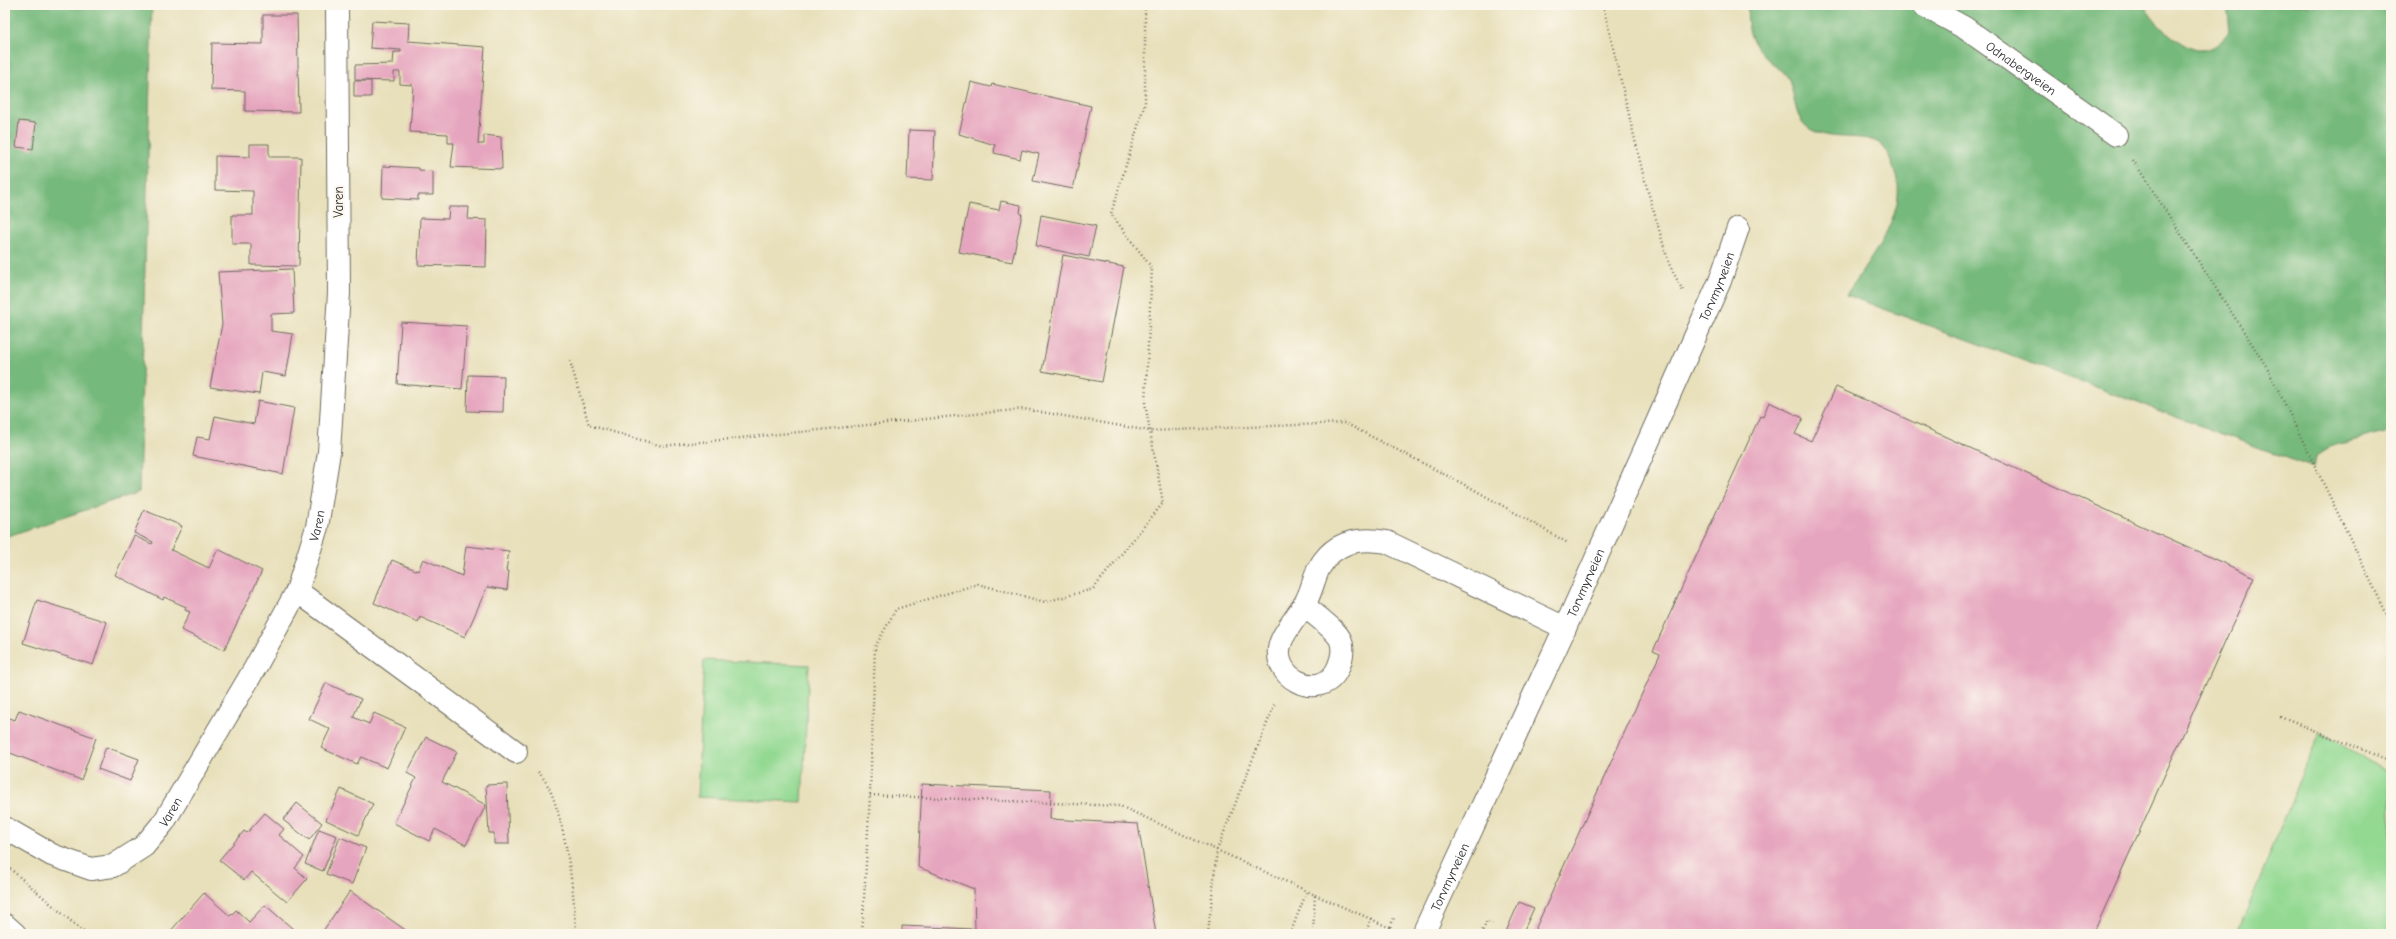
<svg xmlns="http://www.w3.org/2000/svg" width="2396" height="939" font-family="'Comic Neue',sans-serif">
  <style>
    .green { fill: #93d992; stroke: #5f825e }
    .forest { fill: #76b97c; stroke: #507254 }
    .building { fill: #e6a5be }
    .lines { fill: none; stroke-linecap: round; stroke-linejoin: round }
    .minor-casing { stroke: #6d6a5d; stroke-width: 24 }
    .major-casing { stroke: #6d6a5d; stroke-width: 24 }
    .path { stroke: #6d6a5d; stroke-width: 2.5; stroke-dasharray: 1 3; stroke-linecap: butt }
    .minor { stroke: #fff; stroke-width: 22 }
    .major { stroke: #fff; stroke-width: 22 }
    .labels { text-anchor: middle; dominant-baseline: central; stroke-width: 4; stroke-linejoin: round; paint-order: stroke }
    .street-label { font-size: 13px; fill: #2b2b2b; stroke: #fbf7ec }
  </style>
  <rect width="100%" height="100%" fill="#fbf7ec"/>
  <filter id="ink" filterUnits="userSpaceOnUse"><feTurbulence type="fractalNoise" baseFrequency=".025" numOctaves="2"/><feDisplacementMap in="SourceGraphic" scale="8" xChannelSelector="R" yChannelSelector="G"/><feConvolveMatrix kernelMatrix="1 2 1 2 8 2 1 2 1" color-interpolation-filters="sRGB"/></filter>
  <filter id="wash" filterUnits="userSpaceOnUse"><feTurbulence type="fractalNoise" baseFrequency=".012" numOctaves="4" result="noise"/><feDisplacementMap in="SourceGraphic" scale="16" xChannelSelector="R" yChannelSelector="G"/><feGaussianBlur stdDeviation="0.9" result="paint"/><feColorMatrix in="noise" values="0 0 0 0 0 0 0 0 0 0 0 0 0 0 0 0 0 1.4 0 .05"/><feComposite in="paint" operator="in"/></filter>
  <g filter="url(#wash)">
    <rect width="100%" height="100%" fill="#e8e0bb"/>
    <path class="green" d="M704 660 809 665 802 802 697 797Z
      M2320 732 2391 773V934H2237Z"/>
    <path class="forest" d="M5 5H152L139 492 5 537Z
      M1748 5H2145C2152 21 2182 49 2199 50 2213 51 2222 39 2230 31L2227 5H2391V430L2330 447 2316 456 2314 468 1846 295C1865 266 1902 221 1898 185 1897 178 1894 171 1892 164 1889 155 1885 145 1875 141 1852 133 1824 143 1805 125 1793 114 1794 83 1786 75 1761 54 1744 42 1748 5Z"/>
    <g id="blocks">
      <path class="building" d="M263 15H297L299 112 245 111V91L211 90 212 43 263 44Z
        M372 21 409 23 408 41 485 47 478 144H484V135L501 137 502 169 451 167 454 143H448V134L410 132 413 85 400 84V72H394V81L355 80V65L393 64 394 52H401V50L370 48Z
        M354 81H371V97H354Z
        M971 82 991 87 992 84 1091 106 1073 189 1033 181 1039 154 1022 150 1020 159 994 153 995 145 959 134Z
        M19 121 36 123 33 149 16 147Z
        M909 130 935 131 933 180 907 179Z
        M250 144H269V157H301L299 266 251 265V244H232V215H253V191L215 190V156L250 157Z
        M383 166 419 168V170L433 171V195H418V200L382 198Z
        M1001 201 1021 205 1020 214H1022L1012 262 959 252 969 204 999 210Z
        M449 207H469L468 219 487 220 486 267 418 265 420 218 448 219Z
        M1041 215 1096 226 1089 257 1036 246Z
        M1063 255 1124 267 1102 382 1042 371Z
        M292 269 294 313 271 314V331L293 334 286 376 262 372 259 394 210 387 222 324 218 272Z
        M401 322 467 326 462 389 397 384Z
        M468 375 504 376 503 412 467 411Z
        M1836 387 2254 577 2093 934H1533L1660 654 1653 651 1760 416 1763 417 1769 402 1803 418 1795 434 1811 441Z
        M258 401 294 408 283 474 193 456 197 437 210 439 215 416 254 424Z
        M144 510 182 526 171 550 209 568 218 549 262 571 224 650 181 630 190 612 185 610 186 607 164 597 163 600 115 575 134 536 152 544 153 542 134 533Z
        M466 546 509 551 506 571H509L507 590 487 587 465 637 420 617 418 622 374 603 392 560 418 571 423 559 462 576Z
        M37 600 107 622 93 665 23 643Z
        M326 683 361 699 353 717 369 724 374 713 405 727 387 768 361 757 357 764 321 748 330 729 309 719Z
        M19 710 96 738 81 780 5 751V716L15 720Z
        M426 737 457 752 442 782 486 805 466 845 435 829 429 841 394 823 416 778 407 773Z
        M106 747 139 759 130 781 98 769Z
        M507 784 509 844H494V833H489L486 785Z
        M922 784 1051 790 1050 819 1138 824 1156 934H902V926L975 929 974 889 918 867Z
        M341 789 373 804 358 835 326 820Z
        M297 803 322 823 309 840 283 820Z
        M265 813 284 829 279 835 304 857 295 868 307 879 287 902 251 872 244 880 219 860 244 831 247 833Z
        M319 829 337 836 323 871 305 864Z
        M340 837 366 848 352 884 326 874Z
        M350 891 411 934H321Z
        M204 893 230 916 236 910 249 922 265 905 299 934H168Z
        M1519 902 1534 908 1522 934H1505Z"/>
    </g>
  </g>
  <g filter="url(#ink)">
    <use href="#blocks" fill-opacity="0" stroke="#6d6a5d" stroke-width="1"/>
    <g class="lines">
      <defs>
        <g id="minor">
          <path id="s1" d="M1923 5 1965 28 2116 135"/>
          <path d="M297 591 516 752"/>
          <path d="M1304 605C1312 592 1313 580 1319 568 1334 541 1359 537 1387 542L1565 628"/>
          <path d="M1304 605C1313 614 1337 630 1341 641 1344 650 1342 659 1338 668 1321 705 1265 676 1282 639 1288 627 1297 616 1304 605Z"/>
          <path id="s2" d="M5 828 52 855 91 869 113 866 144 846 164 822 255 668 297 591 317 527 329 452 339 293 337 5"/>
          <path id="s3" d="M1423 934 1565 628 1720 281 1738 228"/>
        </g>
        <path id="major" d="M5 925 15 934"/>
      </defs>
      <use href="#minor" class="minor-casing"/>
      <use href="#major" class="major-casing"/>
      <path class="path" d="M1603 5 1643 174 1669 264 1683 291
        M2133 160 2268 369 2391 623
        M570 361 589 425 662 446 1024 409 1150 431 1345 423 1473 489 1568 543
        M2280 717 2391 761
        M538 772C564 796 575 898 576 934
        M870 795 1120 806 1307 891
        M7 866 86 934
        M1315 895 1371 919
        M862 934 870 795 875 647 896 609 978 584 1045 602 1093 589 1163 503 1145 403 1152 268 1111 214 1145 103V5
        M1208 934 1217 850 1275 703
        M1290 934 1307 891 1315 895 1313 934
        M1365 934 1371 919 1390 928
        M1387 934 1394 918
        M1481 934 1487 921 1492 924"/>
      <use href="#minor" class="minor"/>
      <use href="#major" class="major"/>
    </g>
  </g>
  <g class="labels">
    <g class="street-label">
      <text stroke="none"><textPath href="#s1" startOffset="117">Odnabergveien</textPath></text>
      <text transform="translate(338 202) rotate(-90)">Varen</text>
      <text stroke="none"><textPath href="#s3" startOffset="711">Torvmyrveien</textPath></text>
      <text stroke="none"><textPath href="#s2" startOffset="521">Varen</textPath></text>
      <text stroke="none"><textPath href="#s3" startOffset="387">Torvmyrveien</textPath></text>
      <text stroke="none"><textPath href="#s2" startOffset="198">Varen</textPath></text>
      <text stroke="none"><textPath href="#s3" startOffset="63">Torvmyrveien</textPath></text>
    </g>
  </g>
  <rect width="2396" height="939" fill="none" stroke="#fbf7ec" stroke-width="20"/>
</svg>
